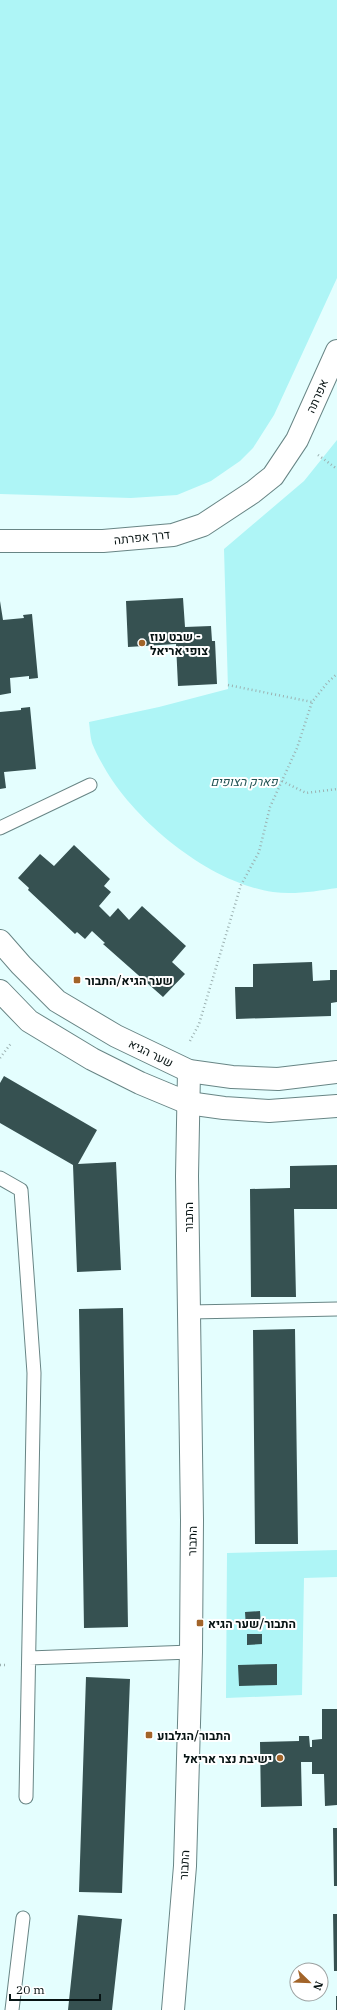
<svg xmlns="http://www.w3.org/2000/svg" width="337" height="2010" font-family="'IBM Plex Serif',Heebo,serif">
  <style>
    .green { fill: #aef5f6 }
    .building { fill: #365151 }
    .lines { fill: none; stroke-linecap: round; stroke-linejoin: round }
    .service-casing { stroke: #688585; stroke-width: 15 }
    .minor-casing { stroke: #688585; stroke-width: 24 }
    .tertiary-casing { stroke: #688585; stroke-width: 24 }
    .path { stroke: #9cb1b1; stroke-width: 2.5; stroke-dasharray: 1 3; stroke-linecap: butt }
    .service { stroke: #fff; stroke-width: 13 }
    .minor { stroke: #fff; stroke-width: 22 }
    .tertiary { stroke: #fff; stroke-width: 22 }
    .poi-dot { fill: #a26429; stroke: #fff; stroke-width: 1.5 }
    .labels { text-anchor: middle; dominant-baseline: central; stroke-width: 4; stroke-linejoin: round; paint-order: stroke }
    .street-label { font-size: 12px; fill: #071313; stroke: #fff }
    .poi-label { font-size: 12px; font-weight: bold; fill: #071313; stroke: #fff; text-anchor: start }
    .park-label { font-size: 12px; font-style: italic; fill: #225354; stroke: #fff }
  </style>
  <rect width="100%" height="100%" fill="#e4fefe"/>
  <path class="green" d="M0 0H337V278L274 415 253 448 240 461 211 481 177 495 131 498 0 494Z
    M337 440V888C317 891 294 895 273 892 210 883 135 822 104 767 100 760 95 751 92 743 90 736 90 729 89 722L159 707 228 689 224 549 304 481Z
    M337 1550V1577L304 1578 302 1695 226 1698 227 1553Z"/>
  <path class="building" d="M183 598 185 627 211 626 212 641H215L217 684 178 686 176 644 128 647 126 601Z
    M0 601 3 620 24 618 23 615 32 614 38 678 29 679V676L10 678 11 693 0 695Z
    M30 707 36 769 4 772 6 788 0 789V712L21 710V708Z
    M74 845 110 879 104 886 111 892 99 906 110 917 118 908 129 920 142 906 186 946 172 962 185 974 163 997 103 944 105 943 92 931 85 939 77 932 75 934 28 890 29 888 18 878 40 854 54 866Z
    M312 962 313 981 330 980V970H337V1002L331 1003V1016L236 1019 235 987H253V964Z
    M4 1076 97 1130 78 1164 116 1162 121 1270 77 1272 73 1165 0 1123V1083Z
    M337 1165V1209H294L296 1297H251L250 1189 290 1188V1166Z
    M123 1308 128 1627 84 1628 79 1309Z
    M295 1329 298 1544H255L253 1330Z
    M260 1611 261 1628H246L245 1612Z
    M247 1634H262V1644L247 1645Z
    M277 1664V1685L239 1686 238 1665Z
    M86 1677 130 1679 122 1893 79 1892Z
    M322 1709H337V1805L325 1806 324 1774H312V1762H301L302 1806 261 1807 260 1742 299 1741V1736H309L310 1747H312V1740L322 1739Z
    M333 1828H337V1886H334Z
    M333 1914H337V1971H334Z
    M78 1915 122 1919 112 2010H68Z
    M336 1996H337V2010H336Z"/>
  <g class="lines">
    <defs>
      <path id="service" d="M0 828 90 785
        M0 1178 21 1190 34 1373 26 1797
        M189 1312 337 1309
        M29 1658 191 1652
        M12 2010 23 1918"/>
      <path id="minor" d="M0 541H103L173 535 203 525 253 492 273 476 297 440 337 351
        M173 2010 185 1866 191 1652 192 1520 187 1176 189 1071"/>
      <path id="tertiary" d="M0 941 21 965 57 1001 116 1036 189 1071 232 1077 278 1079 337 1072
        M0 991 29 1021 92 1059 140 1083 188 1103 224 1108 269 1111 337 1106"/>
    </defs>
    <use href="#service" class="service-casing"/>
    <use href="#minor" class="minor-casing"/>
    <use href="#tertiary" class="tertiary-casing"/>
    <path class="path" d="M318 455 337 469
      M228 685 312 702
      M282 781 306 793 337 789
      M190 1041 199 1024 241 885 259 852 270 807 297 748 312 702 328 682 337 674
      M0 1058 12 1042
      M0 1665H7"/>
    <use href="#service" class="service"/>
    <use href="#minor" class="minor"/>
    <use href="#tertiary" class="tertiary"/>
  </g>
  <g class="poi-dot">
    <circle cx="142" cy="643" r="4"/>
    <rect x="73" y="976" width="8" height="8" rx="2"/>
    <rect x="196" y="1619" width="8" height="8" rx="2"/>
    <rect x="145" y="1731" width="8" height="8" rx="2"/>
    <circle cx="280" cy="1758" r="4"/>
  </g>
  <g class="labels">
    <g class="street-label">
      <text transform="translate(317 396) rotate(-66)">אפרתה</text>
      <text transform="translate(142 537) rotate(-6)">דרך אפרתה</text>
      <text transform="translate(151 1053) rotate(26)">שער הגיא</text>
      <text transform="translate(188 1217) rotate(-90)">התבור</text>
      <text transform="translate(192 1541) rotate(-89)">התבור</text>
      <text transform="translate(184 1865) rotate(-87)">התבור</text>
    </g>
    <g class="poi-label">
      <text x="150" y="636">שבט עוז -<tspan x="150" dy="14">צופי אריאל</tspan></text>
      <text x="85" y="980">שער הגיא/התבור</text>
      <text x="208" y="1623">התבור/שער הגיא</text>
      <text x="157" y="1735">התבור/הגלבוע</text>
      <text x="272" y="1758" text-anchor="end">ישיבת נצר אריאל</text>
    </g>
    <g class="park-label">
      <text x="244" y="781">פארק הצופים</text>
    </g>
  </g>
  <g transform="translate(309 1982) rotate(113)"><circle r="19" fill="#ffffff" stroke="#9ca1a1"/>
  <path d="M0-3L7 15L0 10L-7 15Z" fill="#a26429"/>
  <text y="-6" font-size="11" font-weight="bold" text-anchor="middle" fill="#071313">N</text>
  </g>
  <path d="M10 1994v6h90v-6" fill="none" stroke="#071313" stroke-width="2"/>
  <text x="16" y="1994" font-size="12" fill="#071313" stroke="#ffffff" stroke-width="3" paint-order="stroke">20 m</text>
</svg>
